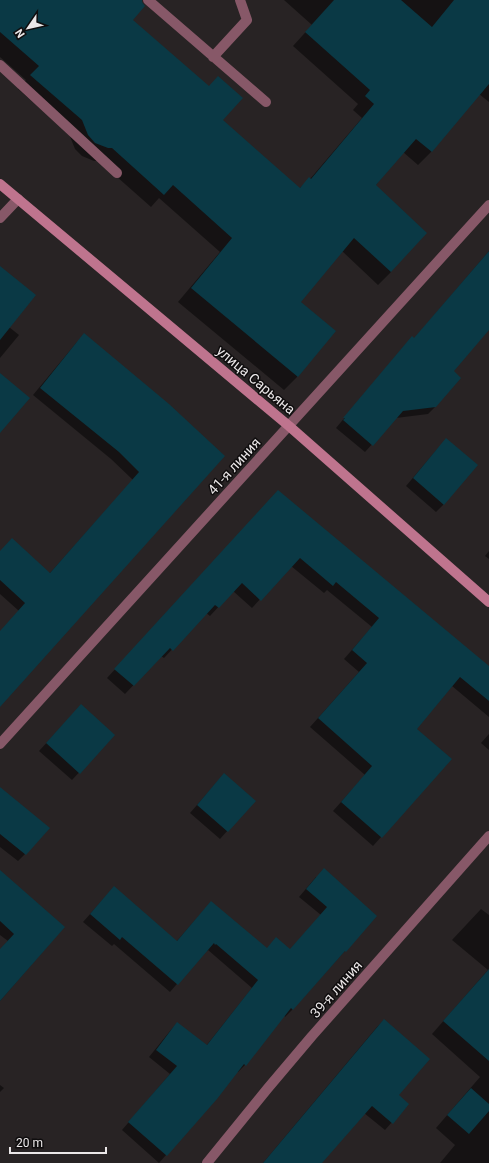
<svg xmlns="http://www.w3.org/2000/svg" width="489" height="1163" font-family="Roboto,sans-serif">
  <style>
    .shadow { fill: #0007 }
    .building { fill: #0a3945 }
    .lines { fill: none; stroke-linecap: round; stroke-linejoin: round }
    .service { stroke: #875868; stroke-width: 10 }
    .minor { stroke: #875868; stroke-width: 10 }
    .secondary { stroke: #bf748e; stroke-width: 10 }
    .labels { text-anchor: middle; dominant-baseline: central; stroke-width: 3; stroke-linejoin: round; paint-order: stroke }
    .street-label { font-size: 14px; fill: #ebe7e8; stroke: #0f0d0e }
  </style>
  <rect width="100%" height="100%" fill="#282324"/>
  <path class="shadow" d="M0 0H129L132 20 222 120 299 189 309 179H310L362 118 353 110 358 104 293 46 312 25 284 0H489V102L479 94 431 152 418 165 403 152 375 186 391 272 378 285 342 251 300 302 335 331 297 377 284 390 178 302 220 252 159 198 151 207 99 161H94L82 156 75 149 69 134 18 89 26 80 0 57Z
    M489 251V328L452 371 435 407 428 414 396 418 365 452 336 428 405 345 414 339Z
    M0 267 9 327 19 335 0 358Z
    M77 342 224 456 0 705V632L19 611 0 594V552L50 573 133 480 111 459 33 395Z
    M439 447 444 504 436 512 406 486Z
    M270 500 489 668V717L452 686 416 729 451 759 373 846 333 811 365 775 310 727 359 672 344 659 372 627 327 590 324 593 291 566 252 608 233 591 210 616 206 613 164 658 161 656 125 694 107 678Z
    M489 551V559L485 556Z
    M74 713 114 735 72 780 39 751Z
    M489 734V750L481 743Z
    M217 782 254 801 220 839 190 813Z
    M0 794 25 854 18 861 0 847Z
    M316 877 376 916 293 1009 285 1017 284 1015 245 1065 238 1072 237 1071 216 1098 159 1163 122 1130 170 1074 149 1057 170 1031 177 1023 206 1046 252 988 208 950 207 951 206 950 170 992 114 944 112 946 83 922 114 887 176 942 204 910 267 949 290 950 321 915 299 897Z
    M0 890 64 927 0 1001V950L8 941 0 935Z
    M481 909 489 915V1163H440L455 1145 436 1128 480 1077 432 1034 488 970 452 940Z
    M384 1020 398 1095 408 1104 385 1130 364 1113 321 1163H263L377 1027Z
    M0 1085 4 1088 0 1092Z"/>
  <path class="building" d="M0 0H142V2L145 6 133 20 209 86 218 76 243 98 223 120 300 188 309 177 311 179 374 104 365 96 370 90 305 32 334 0H401L432 27 454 0H489V84L432 152 416 139 376 185 427 233 391 272 354 238 301 302 336 331 298 377 191 288 232 238 173 185 164 195 112 148H108L95 143 88 135 82 120 30 75 39 66 0 32Z
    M489 251V330L454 371 461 378 436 407 403 411 373 446 343 420 345 418H343L412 336 414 338Z
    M0 266 36 295 0 340Z
    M84 333 169 404 225 456 0 707V631L25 603 0 580V551L12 538 50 573 139 472 119 452 40 388Z
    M0 373 30 398 0 433Z
    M446 438 478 465 444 505 413 478Z
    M278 490 489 666V701L460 677 417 729 452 759 382 838 341 802 372 766 318 718 367 663 352 650 379 618 336 582 333 586 300 558 261 601 242 583 219 608 215 605 173 651 170 648 134 686 114 669Z
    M81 704 115 735 80 774 46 743Z
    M224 773 256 801 228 832 197 805Z
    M0 787 50 828 26 855 0 834Z
    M324 868 377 916 346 952 345 951 293 1010 291 1008 246 1066 244 1064 217 1099 167 1156 128 1122 177 1066 156 1050 177 1022 207 1045 258 980 216 944 215 945 214 943 178 985 122 937 120 940 90 914 114 886 177 941 211 901 267 948 276 937 290 949 327 907 306 889Z
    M0 870 65 927 0 1001V949L14 934 0 921Z
    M489 969V1061L443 1021Z
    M384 1019 430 1059 399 1095 409 1104 393 1124 372 1106 322 1163H263Z
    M471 1088 489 1104V1111L469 1134 447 1115Z"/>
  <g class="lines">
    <path class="service" d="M148 0 266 102
      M213 57 247 20 240 0
      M0 65 117 173"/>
    <path class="minor" d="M0 218 18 199
      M0 744 489 205
      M207 1163 268 1088 312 1036 489 836"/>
    <path class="secondary" d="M0 184 289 426 489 602"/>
  </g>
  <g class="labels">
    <g class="street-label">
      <text transform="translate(256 380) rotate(40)">улица Сарьяна</text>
      <text transform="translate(234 466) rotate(-48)">41-я линия</text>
      <text transform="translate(336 989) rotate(-49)">39-я линия</text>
    </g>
  </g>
  <g transform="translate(28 28) rotate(236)" stroke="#0f0d0e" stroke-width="3" paint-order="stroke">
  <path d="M0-3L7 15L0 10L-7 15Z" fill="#ebe7e8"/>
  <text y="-6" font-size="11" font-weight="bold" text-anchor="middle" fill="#ebe7e8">N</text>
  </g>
  <path d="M10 1147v6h96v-6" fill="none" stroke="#ebe7e8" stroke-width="2"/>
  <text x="16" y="1147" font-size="12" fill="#ebe7e8" stroke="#0f0d0e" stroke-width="3" paint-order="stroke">20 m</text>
</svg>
